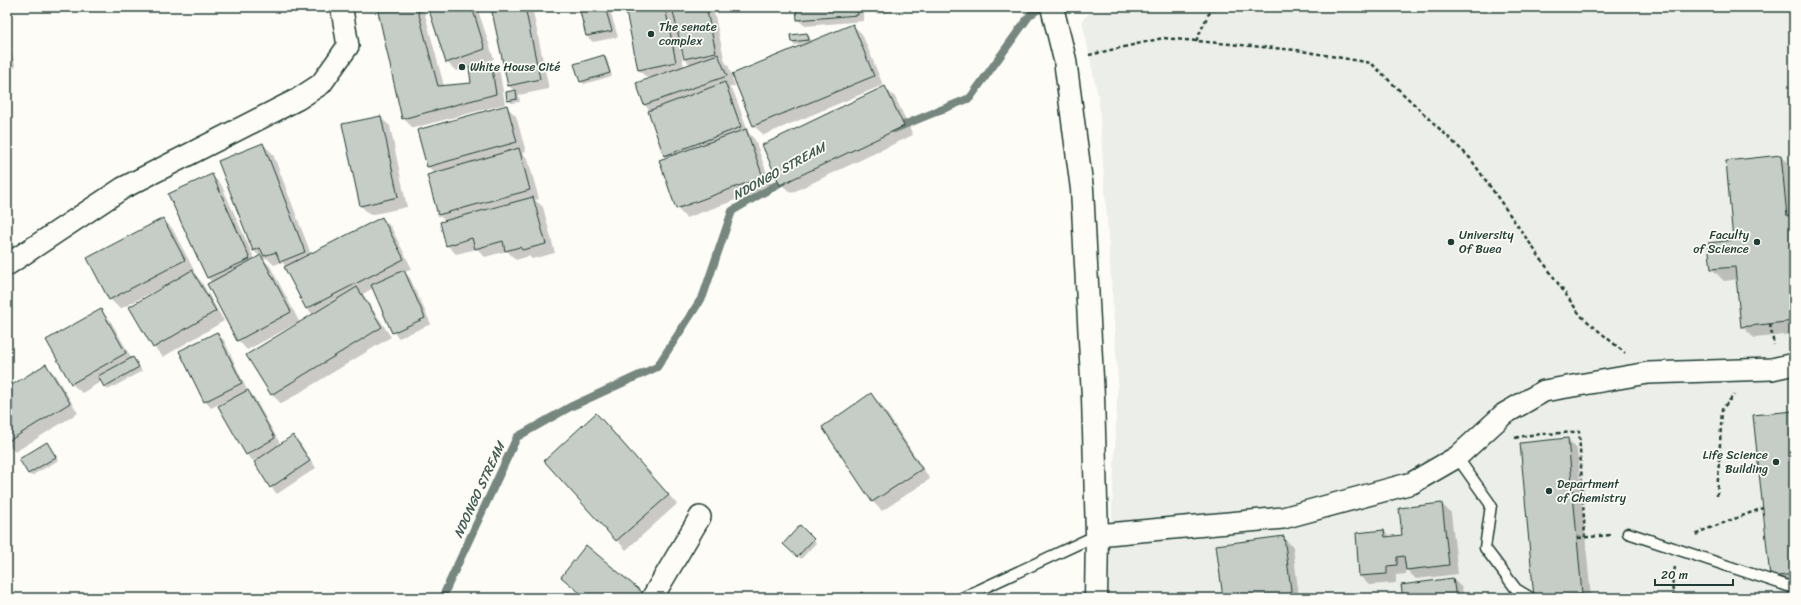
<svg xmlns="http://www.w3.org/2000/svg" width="1801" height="605" font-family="Sriracha,sans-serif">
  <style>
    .built { fill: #eceee9 }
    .shadow { fill: #0003; fill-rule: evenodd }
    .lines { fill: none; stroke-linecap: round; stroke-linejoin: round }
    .stream { stroke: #75877f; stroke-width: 8 }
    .building { fill: #c6cdc7; stroke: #1f3d34 }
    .service-casing { stroke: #1f3d34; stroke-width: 13 }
    .minor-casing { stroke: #1f3d34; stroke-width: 24 }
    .tertiary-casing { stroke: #1f3d34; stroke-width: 25 }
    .path { stroke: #1f3d34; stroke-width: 2.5; stroke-dasharray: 4 3; stroke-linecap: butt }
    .service { stroke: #fdfcf7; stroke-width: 10 }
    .minor { stroke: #fdfcf7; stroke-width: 21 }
    .tertiary { stroke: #fdfcf7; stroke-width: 22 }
    .poi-dot { fill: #1f3d34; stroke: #fdfcf7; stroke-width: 1.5 }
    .labels { text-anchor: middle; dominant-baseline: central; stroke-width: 3.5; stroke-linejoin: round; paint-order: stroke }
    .poi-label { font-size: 12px; fill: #1f3d34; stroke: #fdfcf7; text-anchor: start }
    .water-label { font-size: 13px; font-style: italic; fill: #435c53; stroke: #fdfcf7 }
  </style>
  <rect width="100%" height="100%" fill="#fdfcf7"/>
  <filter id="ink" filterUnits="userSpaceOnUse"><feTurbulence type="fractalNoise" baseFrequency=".025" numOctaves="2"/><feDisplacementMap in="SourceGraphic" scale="8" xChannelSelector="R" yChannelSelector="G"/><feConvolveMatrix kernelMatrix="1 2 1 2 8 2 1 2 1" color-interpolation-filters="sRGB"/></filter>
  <g filter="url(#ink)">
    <path class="built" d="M1096 7H1794V598H1108L1118 382 1099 102 1082 20Z"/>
    <path class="shadow" d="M378 7H423L444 86 472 84 470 67 456 71 447 62 429 7H477L494 59 471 66 472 68 490 63 500 73 505 104 413 128 403 118Z
      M492 7H532L549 89 519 95 520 102 511 103 508 100 515 92 509 86Z
      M580 7H609L618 37 593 42 586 36Z
      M626 7H713L725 62 728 65 732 76 808 44 795 45 791 42 807 34 810 37 811 42 853 25 862 34 883 85 764 135 754 126 734 77 732 78 735 86 729 88 734 93 749 133 755 140 772 187 686 218 677 208 668 158 665 155 650 111 645 105 637 84 649 80 639 70ZM681 51H683L685 59 691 65 684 67Z
      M797 7H863L864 21 805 26 798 20Z
      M869 7H932L876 14Z
      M7 41 16 67 7 70Z
      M604 56 607 59 612 76 584 84 580 81Z
      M885 88 895 97 913 135 791 193 781 184Z
      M506 106 516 116 526 152 522 153 528 159 539 199 535 200 543 207 555 253 532 259 529 256 516 260 507 251 485 257 477 249 456 254 447 245 445 221 439 215 428 175 435 173 428 167 418 131Z
      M380 117 390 126 407 207 370 215 361 206Z
      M263 144 273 154 311 254 382 218 391 227 412 269 405 272 410 278 431 324 399 338 393 332 373 288 363 294 391 337 281 404 272 394 295 324 247 350 238 340 212 282 208 278 211 175 221 184 255 260 260 257 253 250ZM267 258 274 265 282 262 286 267 307 308 313 315 300 323 270 266 263 259Z
      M1781 156 1793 168 1794 182V334L1754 338 1742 326 1738 279 1724 281 1712 269 1709 244 1734 241Z
      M163 219 172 228 194 270 191 271 201 281 224 321 163 357 154 347 131 307 165 287 164 286 120 309 110 299Z
      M101 311 110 320 132 359 136 361 142 371 108 390 102 381 82 393 72 384 48 341Z
      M217 334 224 340 247 390 254 397 281 445 293 437 300 443 316 468 277 494 271 487 258 458 253 461 247 455 232 398 211 408 205 401Z
      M45 365 55 375 78 413 15 452 7 444V385L9 388Z
      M871 395 881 404 930 479 882 511 872 501Z
      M1794 412V584L1771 576Z
      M606 424 677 504 626 550 545 461Z
      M1568 439 1577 449 1591 598H1535Z
      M47 443 59 460 31 476 28 473Z
      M1442 504 1451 513 1458 574 1416 579 1406 569V574L1396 575V583L1369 585 1360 576 1384 531 1390 537 1403 536Z
      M800 527 816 543 801 559 784 544Z
      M1283 537 1293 547 1299 598H1224Z
      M7 578 11 593 7 594Z
      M1453 579 1462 588 1464 598H1404Z"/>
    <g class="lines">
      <path class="stream" d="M894 129 970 98 1030 15 1042 7
        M442 598 517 437 570 407 657 367 703 296 732 211 788 178"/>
    </g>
    <path class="building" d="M377 7H417L438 86 471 83 469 67 491 62 496 94 402 119Z
      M428 7H472L485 49 446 63Z
      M491 7H525L540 79 508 86Z
      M579 7H605L612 31 586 36Z
      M625 7H665L676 62 638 70Z
      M672 7H706L716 52 684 59Z
      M796 7H857L858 15 797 20Z
      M853 24 874 76 753 126 732 74Z
      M807 33 809 40 791 42 790 35Z
      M718 54 727 76 644 105 636 83Z
      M604 55 610 73 580 82 574 64Z
      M725 82 741 127 664 156 648 111Z
      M885 86 904 126 780 185 762 145Z
      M516 90 517 99 507 101 506 92Z
      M507 105 517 142 427 167 417 130Z
      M381 116 398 197 360 206 342 124Z
      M746 129 763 177 676 209 659 160Z
      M263 143 305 252 280 262 276 252 264 256 260 248 253 251 218 161Z
      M519 148 530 190 438 215 427 175Z
      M1781 155 1787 216 1794 215V260H1791L1794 289V321L1741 327 1735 267 1711 269 1708 243 1733 240 1726 161Z
      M212 174 250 259 207 278 168 194Z
      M533 197 546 244 522 250 520 247 505 251 503 241 475 249 472 238 446 246 440 222Z
      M382 217 404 259 306 309 284 267Z
      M163 218 185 260 109 300 87 258Z
      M261 255 291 312 237 341 207 284Z
      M192 270 216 311 153 348 129 307Z
      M404 270 425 318 392 333 371 285Z
      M357 287 382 327 271 395 246 355Z
      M101 309 126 353 71 384 46 340Z
      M217 332 242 383 204 402 179 351Z
      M133 357 139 367 104 387 98 376Z
      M46 364 70 403 7 442V388Z
      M248 390 275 438 246 455 218 406Z
      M871 393 922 469 872 502 822 427Z
      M1794 411V574L1770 577 1753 415Z
      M596 413 669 495 616 541 544 461Z
      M293 435 310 461 270 488 254 462Z
      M1568 438 1582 594 1534 598 1520 443Z
      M47 442 56 457 28 474 19 459Z
      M1442 503 1449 565 1406 570 1404 556 1397 557V565L1387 566V574L1359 576 1356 533 1384 530 1385 537 1402 535 1399 508Z
      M800 525 814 539 797 557 783 544Z
      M1284 536 1292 598H1223L1216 545Z
      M586 545 649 598H586L561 577Z
      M1453 578 1456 598H1403L1401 585Z
      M862 592 866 598H854Z"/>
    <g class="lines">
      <defs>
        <path id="service" d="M1457 457 1491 505 1485 548 1516 589 1531 598
          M1628 533 1794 588
          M962 598 1097 535"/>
        <path id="minor" d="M7 265 123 188 298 99 321 84 348 46 342 10 344 7
          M1097 535 1283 518 1412 483 1457 457 1504 414 1544 391 1648 373 1772 369 1794 364
          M652 598 700 517"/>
        <path id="tertiary" d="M1052 7 1065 60 1082 189 1093 397 1097 535 1096 598"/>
      </defs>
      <use href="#service" class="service-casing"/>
      <use href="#minor" class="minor-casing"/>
      <use href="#tertiary" class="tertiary-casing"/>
      <path class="path" d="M1196 41 1208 15 1215 7
        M1089 55 1163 38 1296 50 1371 63 1470 158 1581 316 1625 353
        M1770 324 1774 345
        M1515 438C1537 432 1557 435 1579 431L1585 537
        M1717 496 1722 409 1734 395
        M1696 535 1702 531 1763 508
        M1578 538 1610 535
        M1674 598 1672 585 1675 567"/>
      <use href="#service" class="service"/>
      <use href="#minor" class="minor"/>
      <use href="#tertiary" class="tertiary"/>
    </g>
  </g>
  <g class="poi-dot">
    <circle cx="651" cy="34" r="4"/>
    <circle cx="462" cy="67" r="4"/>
    <circle cx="1451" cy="242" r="4"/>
    <circle cx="1757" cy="242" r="4"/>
    <circle cx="1776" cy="462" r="4"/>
    <circle cx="1549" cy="491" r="4"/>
  </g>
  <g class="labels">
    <g class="poi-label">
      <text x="659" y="27">The senate<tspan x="659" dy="14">complex</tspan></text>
      <text x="470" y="67">White House Cité</text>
      <text x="1459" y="235">University<tspan x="1459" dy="14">Of Buea</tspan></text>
      <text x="1749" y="235" text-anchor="end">Faculty<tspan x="1749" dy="14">of Science</tspan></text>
      <text x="1768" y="455" text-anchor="end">Life Science<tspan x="1768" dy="14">Building</tspan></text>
      <text x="1557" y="484">Department<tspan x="1557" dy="14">of Chemistry</tspan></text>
    </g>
    <g class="water-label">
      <text transform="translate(779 171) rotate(-29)">NDONGO STREAM</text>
      <text transform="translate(479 490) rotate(-65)">NDONGO STREAM</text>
    </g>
  </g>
  <rect width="1801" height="605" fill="none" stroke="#fdfcf7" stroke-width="24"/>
  <rect x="12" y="12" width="1777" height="581" fill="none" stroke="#1f3d34" stroke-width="1.5" filter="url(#ink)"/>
  <path d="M1655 579v6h78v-6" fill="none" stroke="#1f3d34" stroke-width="2"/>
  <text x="1661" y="579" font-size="12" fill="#1f3d34" stroke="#fdfcf7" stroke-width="3" paint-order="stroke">20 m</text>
</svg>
